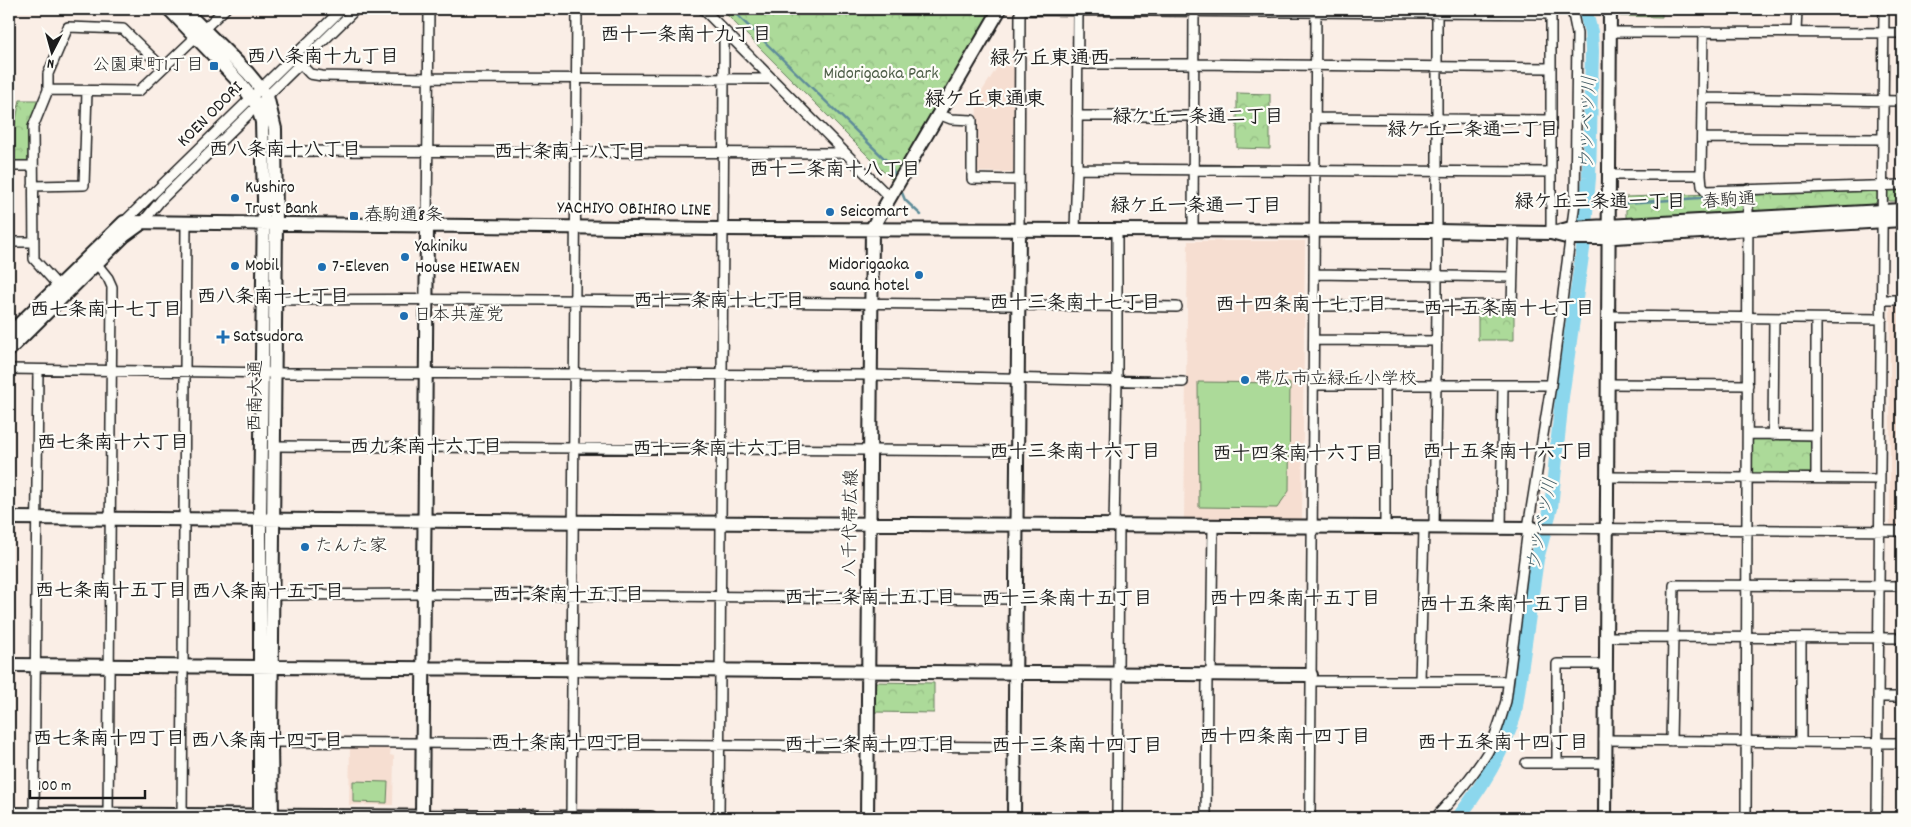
<svg xmlns="http://www.w3.org/2000/svg" width="1911" height="827" font-family="Dekko,'Klee One',sans-serif">
  <style>
    .built { fill: #f6ded1 }
    .park { fill: url(#park-crowns); stroke: #647b5a }
    .pitch { fill: #acda99; stroke: #647b5a }
    .lines { fill: none; stroke-linecap: round; stroke-linejoin: round }
    .stream { stroke: #5f8c99; stroke-width: 2.5 }
    .river { stroke: #8cd7ed; stroke-width: 14 }
    .street-casing { stroke: #1c1c1c; stroke-width: 12 }
    .secondary-casing { stroke: #1c1c1c; stroke-width: 16 }
    .street { stroke: #fdfcf7; stroke-width: 9 }
    .secondary { stroke: #fdfcf7; stroke-width: 12 }
    .poi-dot { fill: #1f6fb2; stroke: #fdfcf7; stroke-width: 2 }
    .labels { text-anchor: middle; dominant-baseline: central; stroke-width: 4.5; stroke-linejoin: round; paint-order: stroke }
    .poi-label { font-size: 18px; fill: #1c1c1c; stroke: #fdfcf7; text-anchor: start }
    .park-label { font-size: 18px; fill: #4e5e48; stroke: #fdfcf7 }
    .street-label { font-size: 18px; fill: #1c1c1c; stroke: #fdfcf7 }
    .neighbourhood-label { font-size: 19px; font-weight: bold; fill: #1c1c1c; stroke: #fdfcf7 }
    .water-label { font-size: 19px; font-style: italic; fill: #435d65; stroke: #fdfcf7 }
    .quarter-label { font-size: 20px; font-weight: bold; fill: #1c1c1c; stroke: #fdfcf7 }
  </style>
  <defs>
    <pattern id="park-crowns" width="20" height="18" patternUnits="userSpaceOnUse" patternTransform="scale(1.25)"><rect width="20" height="18" fill="#acda99"/><path d="M2 6a3 3 0 1 1 6 0M12 15a3 3 0 1 1 6 0" fill="none" stroke="#93ba83"/></pattern>
  </defs>
  <rect width="100%" height="100%" fill="#faeee6"/>
  <filter id="ink" filterUnits="userSpaceOnUse"><feTurbulence type="fractalNoise" baseFrequency=".02" numOctaves="2"/><feDisplacementMap in="SourceGraphic" scale="10" xChannelSelector="R" yChannelSelector="G"/><feConvolveMatrix kernelMatrix="1 2 1 2 8 2 1 2 1" color-interpolation-filters="sRGB"/></filter>
  <g filter="url(#ink)">
    <path class="built" d="M1000 63 1014 68 1013 172H975L977 99Z
      M1188 241H1305L1302 519H1184Z
      M1890 305H1902V525H1890Z
      M350 746 391 747 390 755 394 756 393 805H349Z"/>
    <path class="park" d="M721 9H996L894 182Z
      M1237 93 1270 94V149L1237 148Z
      M20 100H41L29 130 28 162H9V129H14Z
      M1874 188 1878 194 1877 201 1873 206 1757 212 1753 209 1752 197 1755 193Z
      M1890 188H1902V201H1890L1887 199 1886 192Z
      M1741 193 1745 197V211L1740 215 1626 220V197Z
      M1478 309H1514V340H1478Z
      M1751 437 1813 438V472L1808 475H1752Z
      M874 682 934 683V713L874 712Z"/>
    <path class="pitch" d="M1620 9H1662V17L1620 16Z
      M1198 382 1290 383 1289 491 1277 508 1199 507Z
      M1902 428V516L1896 510 1901 430Z
      M353 781 388 782 387 803 353 802Z"/>
    <g class="lines">
      <path class="stream" d="M731 9 890 164 896 178
        M900 188 905 200 921 215
        M1612 204 1773 193
        M1586 209 1604 205"/>
      <path class="river" d="M1458 818C1482 787 1504 751 1515 713L1537 559 1551 508 1562 397 1583 249 1589 178 1592 51 1591 32 1585 9"/>
      <defs>
        <path id="street" d="M703 9 889 197
          M1020 10 1551 14
          M1609 32 1902 33
          M1703 32 1701 175 1702 186 1705 191 1902 185
          M1796 32 1797 9
          M294 57 310 74 322 76 428 78 771 79
          M1077 64H1194L1551 68
          M48 90 139 91 225 9
          M1702 98 1902 101
          M938 114 951 119 972 120V179L1019 180
          M1077 116H1193
          M1316 118 1550 120
          M1702 138 1882 139
          M276 151 845 153
          M9 166H32
          M1077 169 1550 172
          M1608 175H1701
          M33 186 84 185 87 91
          M124 222 342 9
          M142 223 161 200 356 9
          M427 225 429 9
          M1019 229 1020 9
          M1075 230 1077 169 1078 9
          M1193 230 1194 9
          M1551 233V9
          M9 242H33
          M96 263 108 278 112 287 108 818
          M1314 274 1512 277
          M61 289 34 259 33 127 48 90V74L68 27 123 29 163 68
          M274 300C575 298 876 304 1177 307
          M1882 300H1902
          M1314 306 1512 305 1514 232
          M1607 316 1882 319
          M1314 340 1437 341
          M9 369 288 373 870 375 1183 382
          M1607 384 1748 385
          M1314 385H1551
          M1748 434 1816 435
          M1773 435 1774 318
          M274 446 1018 451
          M1606 477 1880 479
          M1816 478V319
          M1114 526 1117 380V230
          M1385 528V385
          M1434 528 1437 306V9
          M1533 528 1902 531
          M1501 529 1503 385
          M273 595 425 594 1016 599
          M1605 637 1902 638
          M1211 674 1213 527
          M1311 681H1508
          M1420 681 1424 528
          M1879 697H1902
          M1604 740 1902 743
          M1671 741 1674 585 1902 586
          M271 742 1015 747
          M1801 742V638
          M1526 763H1604
          M1557 763V664H1605
          M34 818 38 370
          M182 818 186 223
          M571 818 577 9
          M719 818 724 79V40L726 32
          M1117 818 1119 526
          M1206 818 1207 674
          M1310 818 1316 9
          M1435 818C1454 798 1473 776 1487 753 1496 737 1501 718 1506 701L1528 528 1551 385 1575 202 1577 34 1572 9
          M1746 818 1748 189
          M1877 818 1884 9"/>
        <path id="secondary" d="M169 9 239 82 257 105 262 122 264 199 260 520V818
          M183 9 248 73 267 96 275 129 276 223 271 742 272 818
          M1553 233 1571 228 1902 210
          M9 334 124 222 722 229 1436 231 1551 233 1570 238H1598L1902 220
          M9 350 124 236 142 223
          M9 518 1533 528
          M9 665 1311 675
          M9 814 651 818
          M422 818 427 225
          M867 818 872 228 1000 9
          M1014 818 1019 229
          M1605 818 1610 9"/>
      </defs>
      <use href="#street" class="street-casing"/>
      <use href="#secondary" class="secondary-casing"/>
      <use href="#street" class="street"/>
      <use href="#secondary" class="secondary"/>
    </g>
  </g>
  <g class="poi-dot">
    <rect x="209" y="61" width="10" height="10" rx="2.5"/>
    <circle cx="235" cy="198" r="5"/>
    <circle cx="830" cy="212" r="5"/>
    <rect x="349" y="211" width="10" height="10" rx="2.5"/>
    <circle cx="405" cy="257" r="5"/>
    <circle cx="235" cy="266" r="5"/>
    <circle cx="322" cy="267" r="5"/>
    <circle cx="919" cy="275" r="5"/>
    <circle cx="404" cy="316" r="5"/>
    <path d="M220.5 329.5h5v5h5v5h-5v5h-5v-5h-5v-5h5z"/>
    <circle cx="1245" cy="380" r="5"/>
    <circle cx="305" cy="547" r="5"/>
  </g>
  <g class="labels">
    <g class="poi-label">
      <text x="204" y="66" text-anchor="end">公園東町1丁目</text>
      <text x="245" y="188">Kushiro<tspan x="245" dy="21">Trust Bank</tspan></text>
      <text x="840" y="212">Seicomart</text>
      <text x="364" y="216">春駒通8条</text>
      <text x="415" y="247">Yakiniku<tspan x="415" dy="21">House HEIWAEN</tspan></text>
      <text x="909" y="265" text-anchor="end">Midorigaoka<tspan x="909" dy="21">sauna hotel</tspan></text>
      <text x="245" y="266">Mobil</text>
      <text x="332" y="267">7-Eleven</text>
      <text x="414" y="316">日本共産党</text>
      <text x="233" y="337">Satsudora</text>
      <text x="1255" y="380">帯広市立緑丘小学校</text>
      <text x="315" y="547">たんた家</text>
    </g>
    <g class="park-label">
      <text x="881" y="74">Midorigaoka Park</text>
    </g>
    <g class="street-label">
      <text transform="translate(211 115) rotate(-45)">KOEN ODORI</text>
      <text transform="translate(1729 202) rotate(-4)">春駒通</text>
      <text transform="translate(634 210) rotate(1)">YACHIYO OBIHIRO LINE</text>
      <text transform="translate(257 396) rotate(-89)">西南大通</text>
      <text transform="translate(852 523) rotate(-89)">八千代帯広線</text>
    </g>
    <g class="neighbourhood-label">
      <text x="686" y="36">西十一条南十九丁目</text>
      <text x="323" y="58">西八条南十九丁目</text>
      <text x="1198" y="118">緑ケ丘一条通二丁目</text>
      <text x="1473" y="131">緑ケ丘二条通二丁目</text>
      <text x="285" y="151">西八条南十八丁目</text>
      <text x="570" y="153">西十条南十八丁目</text>
      <text x="835" y="171">西十二条南十八丁目</text>
      <text x="1600" y="203">緑ケ丘三条通一丁目</text>
      <text x="1196" y="207">緑ケ丘一条通一丁目</text>
      <text x="273" y="298">西八条南十七丁目</text>
      <text x="719" y="302">西十一条南十七丁目</text>
      <text x="1075" y="304">西十三条南十七丁目</text>
      <text x="1301" y="306">西十四条南十七丁目</text>
      <text x="1509" y="310">西十五条南十七丁目</text>
      <text x="106" y="311">西七条南十七丁目</text>
      <text x="113" y="444">西七条南十六丁目</text>
      <text x="426" y="448">西九条南十六丁目</text>
      <text x="718" y="450">西十一条南十六丁目</text>
      <text x="1075" y="453">西十三条南十六丁目</text>
      <text x="1508" y="453">西十五条南十六丁目</text>
      <text x="1298" y="455">西十四条南十六丁目</text>
      <text x="111" y="592">西七条南十五丁目</text>
      <text x="268" y="593">西八条南十五丁目</text>
      <text x="568" y="596">西十条南十五丁目</text>
      <text x="870" y="599">西十二条南十五丁目</text>
      <text x="1067" y="600">西十三条南十五丁目</text>
      <text x="1295" y="600">西十四条南十五丁目</text>
      <text x="1505" y="606">西十五条南十五丁目</text>
      <text x="1285" y="738">西十四条南十四丁目</text>
      <text x="109" y="740">西七条南十四丁目</text>
      <text x="267" y="742">西八条南十四丁目</text>
      <text x="567" y="744">西十条南十四丁目</text>
      <text x="1503" y="744">西十五条南十四丁目</text>
      <text x="870" y="746">西十二条南十四丁目</text>
      <text x="1077" y="747">西十三条南十四丁目</text>
    </g>
    <g class="water-label">
      <text transform="translate(1590 123) rotate(-88)">ウツベツ川</text>
      <text transform="translate(1544 525) rotate(-79)">ウツベツ川</text>
    </g>
    <g class="quarter-label">
      <text x="1050" y="60">緑ケ丘東通西</text>
      <text x="985" y="101">緑ケ丘東通東</text>
    </g>
  </g>
  <rect width="1911" height="827" fill="none" stroke="#fdfcf7" stroke-width="30"/>
  <rect x="15" y="15" width="1881" height="797" fill="none" stroke="#1c1c1c" stroke-width="2" filter="url(#ink)"/>
  <g transform="translate(52 52) rotate(186)" stroke="#fdfcf7" stroke-width="4" paint-order="stroke">
  <path d="M0-4L9 19L0 12L-9 19Z" fill="#1c1c1c"/>
  <text y="-8" font-size="14" font-weight="bold" text-anchor="middle" fill="#1c1c1c">N</text>
  </g>
  <path d="M30 790v8h115v-8" fill="none" stroke="#1c1c1c" stroke-width="2.5"/>
  <text x="38" y="790" font-size="15" fill="#1c1c1c" stroke="#fdfcf7" stroke-width="4" paint-order="stroke">100 m</text>
</svg>
